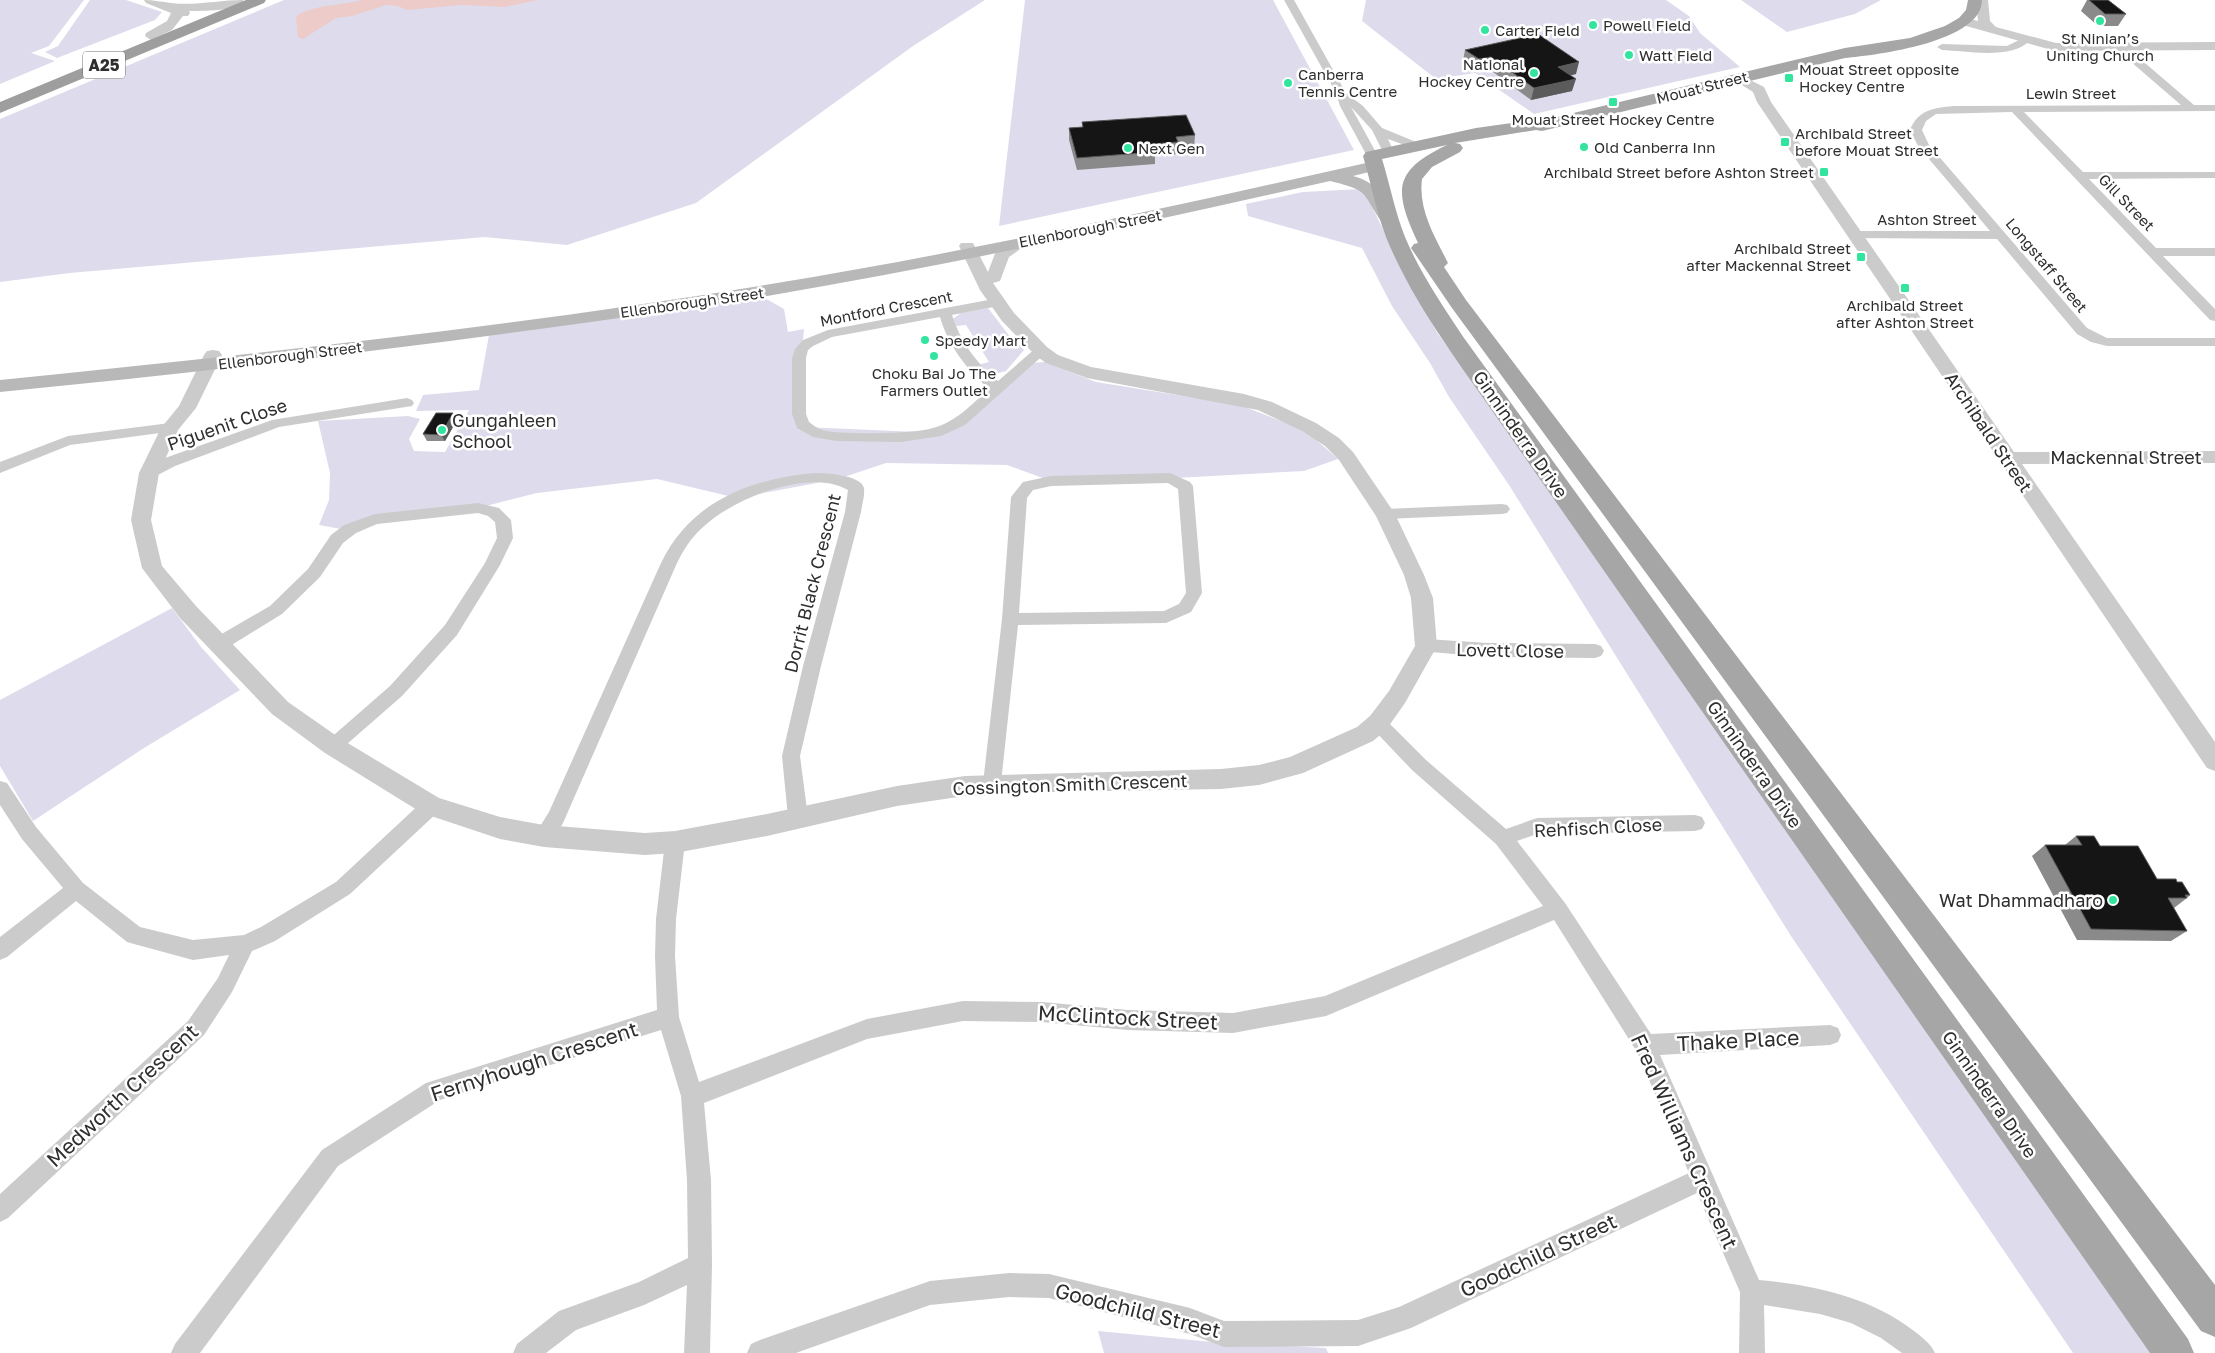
<svg xmlns="http://www.w3.org/2000/svg" width="2215" height="1353" font-family="'Golos Text',sans-serif">
  <style>
    .green { fill: #dedcec }
    .water { fill: #eccbc8 }
    .lines { fill: none; stroke-linecap: round; stroke-linejoin: round }
    .minor { fill: #cbcbcb; fill-rule: evenodd }
    .tertiary { fill: #cbcbcb; fill-rule: evenodd }
    .secondary { fill: #b8b8b8; fill-rule: evenodd }
    .primary { fill: #a6a6a6; fill-rule: evenodd }
    .trunk { fill: #9e9e9e; fill-rule: evenodd }
    .wall { fill: #8a8a8a }
    .shaded-wall { fill: #5b5b5b }
    .building { fill: #151515; stroke: #5b5b5b }
    .poi-dot { fill: #31e59f; stroke: #fff; stroke-width: 2 }
    .labels { text-anchor: middle; dominant-baseline: central; stroke-width: 5; stroke-linejoin: round; paint-order: stroke }
    .far-poi-label { font-size: 15px; fill: #2e2e2e; stroke: #fff; text-anchor: start }
    .far-street-label { font-size: 15px; fill: #2e2e2e; stroke: #fff }
    .shield { fill: #fff; stroke: #6d6d6d; stroke-width: 1 }
    .shield-label { font-size: 16px; font-weight: bold; fill: #2e2e2e }
    .poi-label { font-size: 18px; fill: #2e2e2e; stroke: #fff; text-anchor: start }
    .street-label { font-size: 18px; fill: #2e2e2e; stroke: #fff }
    .near-street-label { font-size: 21px; fill: #2e2e2e; stroke: #fff }
  </style>
  <rect width="100%" height="100%" fill="#fff"/>
  <path class="green" d="M0 0H84L49 46 31 53 55 61 0 84Z
    M90 0H126L162 12 155 20 57 58 45 52 58 46Z
    M284 0H985L913 46 696 203 567 245 485 237 70 273 0 282V119Z
    M1025 0H1273L1354 150 999 226Z
    M1366 0H1666L1689 16 1700 33 1740 67 1534 114 1475 73 1436 79 1362 21Z
    M1741 0H1881L1855 14 1787 32Z
    M1361 189 1368 194 1374 211 1407 279 1438 334 1485 397 2152 1353H2073L1791 936 1509 485 1449 397 1430 363 1392 306 1362 248 1248 216 1246 204 1303 192Z
    M761 296 784 309 788 332 804 329 802 349V427L942 433 988 404 1030 363 1045 362 1096 382 1240 405 1294 426 1315 439 1338 459 1304 471 1120 481H1051L1007 465 886 463 838 479 737 498 657 479 537 493 478 508 341 529 319 525 329 500 330 473 318 421 408 416 420 419 409 439 414 451 445 452 469 410 416 411 423 395 479 390 489 335Z
    M988 308 1008 334 1024 350 1006 371 991 375 983 370 981 364 989 362 966 325 956 326 953 319 961 313Z
    M172 608 201 647 240 690 144 748 33 821 0 766V700Z
    M1098 1331 1223 1343 1326 1348 1328 1353H1104Z"/>
  <path class="water" d="M362 0H538L505 7 461 5 407 10 398 6 386 5 352 16 336 18 303 39 298 37 296 17 299 14C319 4 340 6 362 0Z"/>
  <g class="lines">
    <path class="minor" d="M1284 0H1294L1346 93 1363 106 1382 128 1421 144 1423 146 1421 148H1413L1388 139 1394 152 1388 155 1384 154 1372 130 1351 107 1378 156 1372 159 1368 158 1340 106 1336 93Z
      M2025 37 2030 40C2014 60 1966 51 1942 50L1937 47 1942 44 2007 46Z
      M2120 44 2124 45 2194 105H2215V111L2024 112 2083 172H2215V178L2089 179 2156 248H2215V256H2163L2215 309V321L2210 320 2012 112 1936 114 1926 121 1922 130 1929 145 2087 328 2107 338H2215V346H2107L2091 342 2077 334 1997 239 1851 238 1849 235 1855 231H1990L1918 146 1910 130C1918 110 1933 108 1953 106L2181 105 2116 49 2115 47Z
      M999 298 1004 299 1006 302 1004 305 952 315C960 341 977 364 998 381L1036 348H1046L1048 351 965 425 941 436 901 442 836 441 813 437 797 428 792 414V358L795 349 803 340 828 330ZM940 317C948 345 967 370 989 389 972 404 956 422 933 428 915 434 840 435 822 430 817 428 813 425 809 422L806 414V358L808 350 813 346 832 337Z
      M407 398 412 400 414 403 412 406 279 427 175 466 154 477H144L141 473 144 469 165 458 272 420Z
      M170 423 175 425 177 428 175 431 70 445 0 473V462L68 436Z
      M816 473C826 473 861 475 864 488 865 495 862 505 861 512L821 666 800 756 808 817 805 823 798 825 791 823 788 817 782 756 803 666 845 512 848 490C809 467 732 499 702 528 691 538 684 549 677 563L563 823C556 834 552 847 537 842L534 836 549 812 661 563C691 501 751 478 816 473Z
      M1170 473 1190 482 1193 486 1202 593 1191 612 1166 623 1018 625 1001 783 999 789 992 791 985 789 983 783 1002 619 1011 497 1023 482 1051 476ZM1168 483 1178 489 1186 593 1179 604 1164 611 1019 613 1027 498 1033 490 1051 486Z
      M478 503 499 508 511 520 513 538 500 565 457 635 402 696 339 751 333 753 327 751 324 746 327 741 390 686 445 625 485 563 497 538 495 522 488 516 478 513 377 524 356 533 343 543 320 577 282 614 225 649 219 651 213 649 210 644 213 639 270 606 308 569 331 535 344 525 375 514Z
      M1502 504 1507 505 1510 509 1507 513 1502 514 1385 519 1379 518 1377 514 1379 510 1385 509Z
      M1426 639 1488 643 1595 644 1601 646 1604 651 1601 656 1595 658 1488 657 1420 651 1417 646 1420 641Z
      M1378 716 1384 718 1426 760 1506 829 1537 818 1695 815 1702 817 1705 823 1702 829 1695 831 1537 834 1517 841 1565 903 1651 1034 1830 1025 1838 1028 1841 1035 1838 1042 1830 1045 1660 1055 1759 1280C1814 1285 1870 1297 1914 1331 1923 1338 1930 1343 1935 1353H1902L1881 1338 1851 1323 1820 1314 1764 1305 1765 1353H1739L1740 1292 1697 1193 1411 1328 1358 1346 1224 1347 1190 1334 1049 1298 1009 1297 930 1305 796 1353H747L751 1344 760 1340 930 1281 1009 1273 1049 1274 1190 1308 1224 1321 1358 1320 1399 1307 1689 1173 1637 1052 1554 920 1326 1016 1233 1033 1128 1030 1042 1022 963 1021 867 1039 704 1103 711 1180 712 1265 710 1353H684L687 1285 644 1305 576 1330 546 1353H513L517 1344 559 1311 639 1282 688 1258 687 1180 681 1096 661 1030 440 1100 338 1166 200 1353H171L175 1344 322 1150 426 1083 657 1010 655 956 656 919 665 842 668 836 675 834 682 836 685 842 676 919 675 956 679 1017 699 1082 867 1019 963 1001 1042 1002 1128 1010 1233 1013 1325 996 1543 906 1496 844 1412 770 1372 728 1369 723 1372 718Z
      M0 781 7 783 36 827 83 883 140 927 193 940 244 935 261 927 336 882 424 800 431 798 438 800 441 806 438 812 350 894 275 941 252 951 232 992 204 1035 8 1218 0 1222V1194L188 1021 218 978 229 955 193 960 134 944 127 942 76 901 7 957 0 960V937L63 888 22 839 0 805Z"/>
    <path class="tertiary" d="M144 0C154 0 162 2 171 3 195 6 219 0 243 0L244 2C236 11 201 11 189 11L190 13 188 16H183L172 30 151 40 145 36 146 33 167 21 171 13 146 3Z
      M1976 0H1988L1990 21 1996 27 2056 43 2215 42V50L2055 51 1959 24 1957 21 1959 18 1963 17 1978 21Z
      M1738 74 1764 87 1771 102 2014 452 2215 451V463L2022 464 2215 742V771L2207 768 1757 102 1753 92 1731 78Z
      M1021 238 1027 240 1029 243 1009 257 1000 281 993 283 1014 313 1047 347 1058 355 1091 367 1244 394 1272 402 1316 423 1339 438 1353 452 1395 514 1424 575 1433 598 1437 646 1405 703 1386 730 1373 741 1303 773 1259 785 1221 789 1055 792 965 796 897 806 767 836 675 853 645 855 544 847 500 839 422 813 325 753 272 714 180 618 142 568 131 520 139 473 161 428 179 406 204 355 207 351 213 350 219 351 222 355 196 408 178 430 159 473 151 520 162 566 196 606 288 702 341 739 439 798 500 817 544 825 645 833 675 831 767 814 897 786 965 776 1221 769 1259 765 1290 757 1357 727 1370 716 1389 691 1415 646 1411 598 1404 575 1376 516 1339 460 1325 446 1302 431 1258 410 1087 378 1046 363 1035 355 1002 321 980 290 959 246 961 243H973L988 272 996 251Z"/>
    <path class="secondary" d="M1375 161 1381 163 1383 166 1381 169 1353 176C1377 182 1387 199 1398 220L1395 224H1383C1361 192 1371 191 1330 181 1145 223 960 263 773 295 719 304 665 311 612 319 408 348 205 372 0 392V380C258 354 516 326 771 284 974 251 1175 206 1375 161Z"/>
    <path class="primary" d="M1968 0H1982C1982 42 1877 55 1845 58L1542 131 1536 130 1455 143 1460 144 1463 148 1460 152 1432 167 1422 179C1418 210 1435 237 1448 263L1444 267 1466 300 2215 1285V1337L2201 1331 1452 308 1411 248 1414 244 1418 243C1394 191 1392 171 1447 145L1382 159C1390 185 1395 212 1405 237 1420 273 1443 306 1464 338L2188 1339 2194 1353H2150L1505 429C1463 368 1414 306 1386 237 1376 211 1371 183 1363 156L1366 152 1476 128 1561 116 1845 48 1910 38 1945 26 1959 18 1966 10Z"/>
    <path class="trunk" d="M246 0H266L264 3 0 113V102Z"/>
  </g>
  <path class="wall" d="M2087 0H2108L2126 14 2118 26H2098L2081 11Z
    M1465 50 1576 74 1571 75 1572 91 1531 100 1489 69 1476 71 1463 61Z
    M1082 122 1195 135 1194 148 1177 149V154L1155 156V164L1077 170 1069 140V128L1082 127Z
    M453 413 457 420 445 441H427L423 434Z
    M2076 836 2100 846 2157 879 2177 882 2190 895 2187 898 2174 908 2187 931 2171 941 2077 940 2032 856 2045 845H2065Z"/>
  <path class="shaded-wall" d="M1491 57 1489 69 1476 71 1479 59Z
    M1579 62 1576 74 1555 79 1558 67Z
    M1576 79 1572 91 1531 100 1534 88Z
    M453 413 457 420 445 441 441 435Z"/>
  <path class="building" d="M2089 0H2108L2126 14H2105Z
    M1538 34 1579 62 1558 67 1576 79 1534 88 1491 57 1479 59 1465 50Z
    M1186 115 1195 135 1176 137 1178 142 1153 144 1155 152 1077 158 1069 128 1083 127 1082 122Z
    M436 413H453L441 435 423 434Z
    M2076 836H2094L2100 846H2138L2157 879H2176L2177 882H2182L2190 895H2185L2187 898H2168L2187 931 2091 929 2045 845H2082Z"/>
  <g class="poi-dot">
    <circle cx="2100" cy="21" r="5"/>
    <circle cx="1593" cy="25" r="5"/>
    <circle cx="1485" cy="30" r="5"/>
    <circle cx="1629" cy="55" r="5"/>
    <circle cx="1534" cy="73" r="5"/>
    <rect x="1784" y="73" width="10" height="10" rx="2.5"/>
    <circle cx="1288" cy="83" r="5"/>
    <rect x="1608" y="97" width="10" height="10" rx="2.5"/>
    <rect x="1780" y="137" width="10" height="10" rx="2.5"/>
    <circle cx="1584" cy="147" r="5"/>
    <circle cx="1128" cy="148" r="5"/>
    <rect x="1819" y="167" width="10" height="10" rx="2.5"/>
    <rect x="1856" y="252" width="10" height="10" rx="2.5"/>
    <rect x="1900" y="283" width="10" height="10" rx="2.5"/>
    <circle cx="925" cy="340" r="5"/>
    <circle cx="934" cy="356" r="5"/>
    <circle cx="442" cy="430" r="5"/>
    <circle cx="2113" cy="900" r="5"/>
  </g>
  <g class="labels">
    <g class="far-poi-label">
      <text x="1603" y="25">Powell Field</text>
      <text x="1495" y="30">Carter Field</text>
      <text x="2100" y="38" text-anchor="middle">St Ninian’s<tspan x="2100" dy="17">Uniting Church</tspan></text>
      <text x="1639" y="55">Watt Field</text>
      <text x="1524" y="64" text-anchor="end">National<tspan x="1524" dy="17">Hockey Centre</tspan></text>
      <text x="1799" y="69">Mouat Street opposite<tspan x="1799" dy="17">Hockey Centre</tspan></text>
      <text x="1298" y="74">Canberra<tspan x="1298" dy="17">Tennis Centre</tspan></text>
      <text x="1613" y="119" text-anchor="middle">Mouat Street Hockey Centre</text>
      <text x="1795" y="133">Archibald Street<tspan x="1795" dy="17">before Mouat Street</tspan></text>
      <text x="1594" y="147">Old Canberra Inn</text>
      <text x="1138" y="148">Next Gen</text>
      <text x="1814" y="172" text-anchor="end">Archibald Street before Ashton Street</text>
      <text x="1851" y="248" text-anchor="end">Archibald Street<tspan x="1851" dy="17">after Mackennal Street</tspan></text>
      <text x="1905" y="305" text-anchor="middle">Archibald Street<tspan x="1905" dy="17">after Ashton Street</tspan></text>
      <text x="935" y="340">Speedy Mart</text>
      <text x="934" y="373" text-anchor="middle">Choku Bai Jo The<tspan x="934" dy="17">Farmers Outlet</tspan></text>
    </g>
    <g class="far-street-label">
      <text transform="translate(1702 87) rotate(-14)">Mouat Street</text>
      <text x="2071" y="93">Lewin Street</text>
      <text transform="translate(2127 202) rotate(46)">Gill Street</text>
      <text x="1927" y="219">Ashton Street</text>
      <text transform="translate(1090 228) rotate(-11)">Ellenborough Street</text>
      <text transform="translate(2047 265) rotate(50)">Longstaff Street</text>
      <text transform="translate(692 302) rotate(-8)">Ellenborough Street</text>
      <text transform="translate(886 308) rotate(-11)">Montford Crescent</text>
      <text transform="translate(290 355) rotate(-7)">Ellenborough Street</text>
    </g>
    <rect class="shield" x="83" y="51.5" width="42" height="27" rx="4"/>
    <g class="shield-label">
      <text x="104" y="65">A25</text>
    </g>
    <g class="poi-label">
      <text x="452" y="420">Gungahleen<tspan x="452" dy="21">School</tspan></text>
      <text x="2103" y="900" text-anchor="end">Wat Dhammadharo</text>
    </g>
    <g class="street-label">
      <text transform="translate(227 424) rotate(-19)">Piguenit Close</text>
      <text transform="translate(1989 432) rotate(56)">Archibald Street</text>
      <text transform="translate(1521 434) rotate(55)">Ginninderra Drive</text>
      <text x="2126" y="457">Mackennal Street</text>
      <text transform="translate(812 583) rotate(-76)">Dorrit Black Crescent</text>
      <text transform="translate(1510 650) rotate(1)">Lovett Close</text>
      <text transform="translate(1755 764) rotate(55)">Ginninderra Drive</text>
      <text transform="translate(1070 784) rotate(-2)">Cossington Smith Crescent</text>
      <text transform="translate(1598 827) rotate(-3)">Rehfisch Close</text>
      <text transform="translate(1990 1094) rotate(55)">Ginninderra Drive</text>
    </g>
    <g class="near-street-label">
      <text transform="translate(1128 1017) rotate(3)">McClintock Street</text>
      <text transform="translate(1738 1040) rotate(-3)">Thake Place</text>
      <text transform="translate(534 1061) rotate(-18)">Fernyhough Crescent</text>
      <text transform="translate(122 1095) rotate(-43)">Medworth Crescent</text>
      <text transform="translate(1685 1141) rotate(66)">Fred Williams Crescent</text>
      <text transform="translate(1538 1255) rotate(-25)">Goodchild Street</text>
      <text transform="translate(1138 1310) rotate(14)">Goodchild Street</text>
    </g>
  </g>
</svg>
